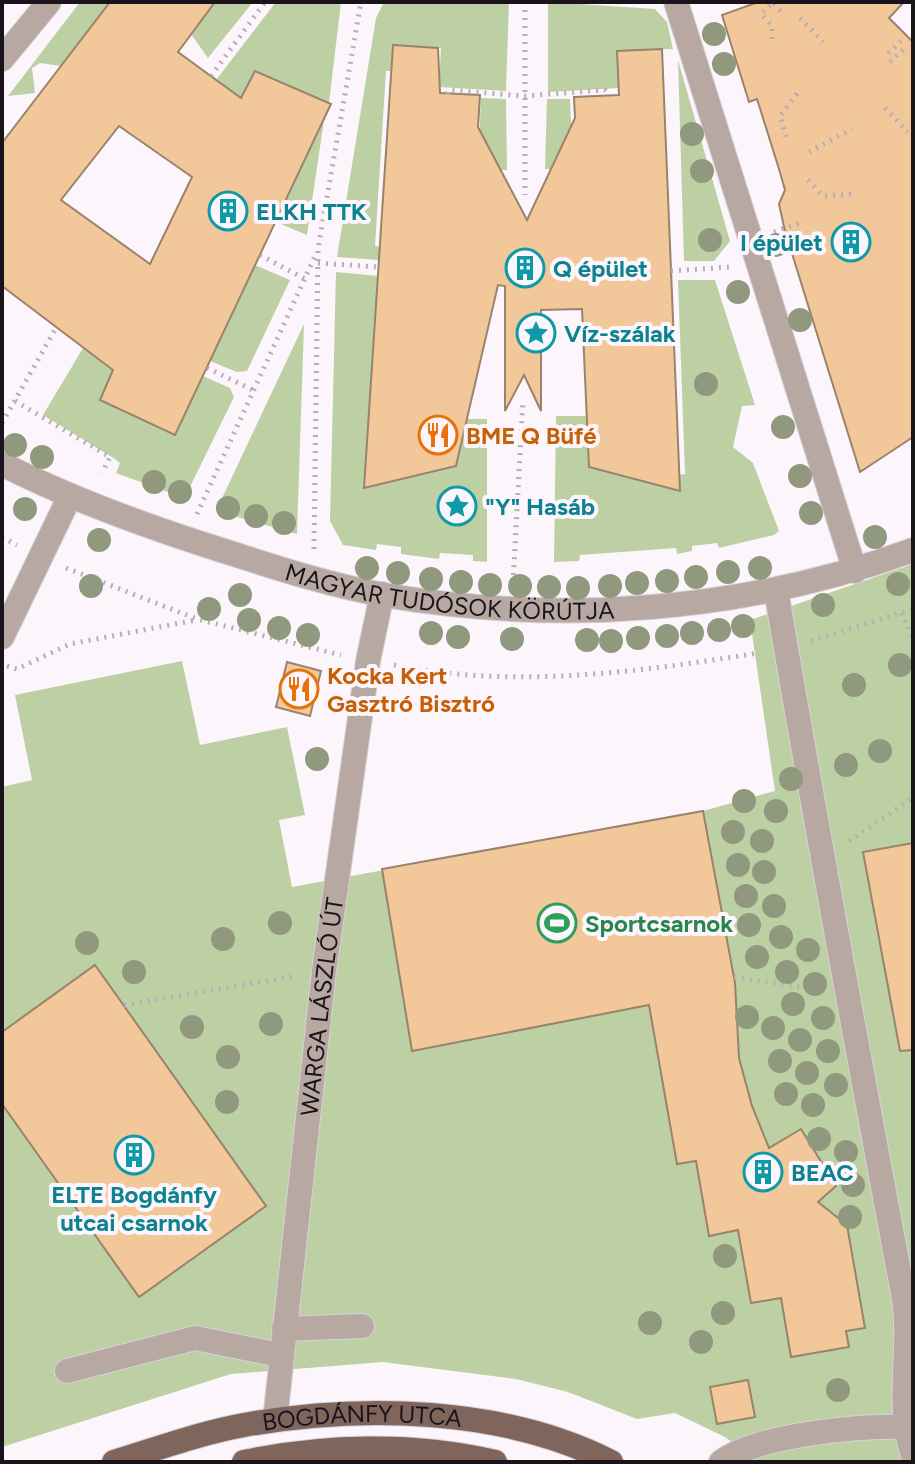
<svg xmlns="http://www.w3.org/2000/svg" width="915" height="1464" font-family="Figtree,sans-serif">
  <style>
    .green { fill: #bcd0a4 }
    .building { fill: #f2c89b; stroke: #99836b; stroke-width: 2; fill-rule: evenodd }
    .lines { fill: none; stroke-linecap: round; stroke-linejoin: round }
    .minor-casing { stroke: #d8d2d8; stroke-width: 26 }
    .major-casing { stroke: #d8d2d8; stroke-width: 26 }
    .path { stroke: #b5afb5; stroke-width: 5; stroke-dasharray: 2 6; stroke-linecap: butt }
    .minor { stroke: #b7a8a2; stroke-width: 24 }
    .major { stroke: #7f655b; stroke-width: 24 }
    .tree { fill: #90997d }
    .labels { text-anchor: middle; dominant-baseline: central; stroke-width: 8; stroke-linejoin: round; paint-order: stroke }
    .culture-label { font-size: 24px; font-weight: bold; fill: #0d838f; stroke: #fcf6fc; text-anchor: start }
    .food-label { font-size: 24px; font-weight: bold; fill: #c56008; stroke: #fcf6fc; text-anchor: start }
    .street-label { font-size: 24px; fill: #1b131b; stroke: #fcf6fc }
    .leisure-label { font-size: 24px; font-weight: bold; fill: #27864d; stroke: #fcf6fc; text-anchor: start }
  </style>
  <rect width="100%" height="100%" fill="#fcf6fc"/>
  <path class="green" d="M80 2H110L61 66 40 63 32 68 35 93 8 96Z
    M215 2H253L208 58 191 34Z
    M276 2H341L329 103 255 71 241 98 216 80Z
    M384 2H509L506 91 439 87 441 48 393 45 391 71H386L375 246 381 247 380 260 337 257 376 18Z
    M548 2 655 9 667 22 673 49 617 51 619 88 548 92Z
    M678 60 730 241 714 261H684Z
    M481 98 506 99 507 170 478 169Z
    M547 99H570L573 169H545Z
    M324 120 307 235 276 222Z
    M255 265 290 280 247 371 237 372 210 361Z
    M336 272 378 276 364 488 456 466 459 419H487V562L473 561V555L440 553 439 559 401 554V547L377 544 376 550 343 545 330 521Z
    M678 280H715L755 405 742 406 733 447 753 463 779 531 774 535 719 548 717 543 692 546V551L677 554 676 548 580 555 579 561 554 562 556 416H587L589 467 679 491V475L685 474Z
    M304 324 297 534 216 511Z
    M83 348 113 370 101 400 175 435 203 376 230 388 234 397 186 495 179 496 116 473 120 463 115 459 43 415Z
    M913 564V1462H759L725 1437 675 1413 637 1419 568 1392 516 1379 383 1362 231 1374 2 1447V787L32 780 15 695 182 661 200 745 287 727 305 815 279 820 292 887 703 811 775 791 750 620Z"/>
  <path class="building" d="M110 2H215L178 52 241 98 255 71 331 104 175 435 100 400 113 370 2 286V143ZM119 126 192 177 150 264 61 200Z
    M758 2H904L889 18 913 42V437L860 472 785 231 779 204 785 190 779 169 757 99 749 102 722 15Z
    M393 45 438 48 440 93 480 95 478 127 527 220 575 118 574 97 619 95 617 51 662 49 680 491 589 467 582 309 541 310V411L524 375 505 411V286L498 285 456 466 364 488Z
    M287 662 321 671 310 716 276 707Z
    M703 811 735 983 739 1058 752 1106 769 1148 801 1129 836 1186 818 1202 847 1225 865 1328 846 1331 849 1347 791 1357 781 1298 751 1303 738 1230 709 1236 696 1161 677 1164 649 1005 412 1051 382 869Z
    M913 843V1050L900 1051 863 852Z
    M95 965 266 1206 139 1297 2 1104V1032Z
    M748 1380 755 1417 717 1424 710 1387Z"/>
  <g class="lines">
    <defs>
      <g id="minor">
        <path d="M676 2 855 571"/>
        <path d="M2 59 49 2"/>
        <path id="s1" d="M2 464C73 500 145 526 221 550 274 567 328 585 384 595 562 625 744 612 913 550"/>
        <path d="M776 590C816 825 859 1059 903 1293 913 1345 895 1404 913 1455"/>
        <path d="M2 637 69 498"/>
        <path d="M284 1329 362 1326"/>
        <path d="M67 1371 195 1338 280 1355"/>
        <path id="s2" d="M275 1420 324 971 368 661 382 594"/>
        <path d="M721 1462C757 1435 861 1425 906 1427"/>
      </g>
      <g id="major">
        <path id="s3" d="M114 1462C157 1449 200 1433 244 1425 361 1404 503 1407 611 1462"/>
        <path d="M244 1462C325 1445 415 1443 495 1462"/>
      </g>
    </defs>
    <use href="#minor" class="minor-casing"/>
    <use href="#major" class="major-casing"/>
    <path class="path" d="M525 2V195
      M739 2 742 9
      M800 18 823 42
      M772 39V26L761 14 773 2 782 13
      M888 53 901 41
      M890 62 906 47
      M211 76 265 2
      M447 94 449 90 525 96 605 90 608 95
      M885 108 908 132
      M786 137 780 116 799 91
      M809 152 852 129
      M808 180 823 196 854 194
      M774 232 800 223
      M260 255 305 279
      M318 263 379 267
      M671 271 730 267
      M207 368 253 390
      M15 401 110 457 102 473
      M2 423 56 328
      M197 514 316 254
      M2 537 17 545
      M314 549 318 249 361 2
      M66 568 197 619 341 655
      M513 583 523 400
      M901 613 913 638
      M811 641 913 609
      M394 665C514 689 639 672 758 653
      M7 666 17 669 70 644 196 620
      M849 841 913 798
      M734 977 820 990
      M124 1005 296 976
      M834 1183 851 1173"/>
    <use href="#minor" class="minor"/>
    <use href="#major" class="major"/>
  </g>
  <g class="tree">
    <circle cx="714" cy="34" r="12"/>
    <circle cx="724" cy="64" r="12"/>
    <circle cx="692" cy="134" r="12"/>
    <circle cx="702" cy="171" r="12"/>
    <circle cx="710" cy="240" r="12"/>
    <circle cx="776" cy="245" r="12"/>
    <circle cx="738" cy="292" r="12"/>
    <circle cx="800" cy="320" r="12"/>
    <circle cx="706" cy="384" r="12"/>
    <circle cx="783" cy="427" r="12"/>
    <circle cx="15" cy="445" r="12"/>
    <circle cx="42" cy="457" r="12"/>
    <circle cx="800" cy="476" r="12"/>
    <circle cx="154" cy="482" r="12"/>
    <circle cx="180" cy="492" r="12"/>
    <circle cx="228" cy="508" r="12"/>
    <circle cx="25" cy="509" r="12"/>
    <circle cx="811" cy="513" r="12"/>
    <circle cx="256" cy="516" r="12"/>
    <circle cx="284" cy="523" r="12"/>
    <circle cx="875" cy="537" r="12"/>
    <circle cx="99" cy="540" r="12"/>
    <circle cx="367" cy="568" r="12"/>
    <circle cx="760" cy="568" r="12"/>
    <circle cx="728" cy="572" r="12"/>
    <circle cx="398" cy="573" r="12"/>
    <circle cx="696" cy="577" r="12"/>
    <circle cx="431" cy="579" r="12"/>
    <circle cx="667" cy="581" r="12"/>
    <circle cx="461" cy="582" r="12"/>
    <circle cx="637" cy="583" r="12"/>
    <circle cx="898" cy="584" r="12"/>
    <circle cx="490" cy="585" r="12"/>
    <circle cx="91" cy="586" r="12"/>
    <circle cx="520" cy="586" r="12"/>
    <circle cx="610" cy="586" r="12"/>
    <circle cx="549" cy="587" r="12"/>
    <circle cx="578" cy="588" r="12"/>
    <circle cx="240" cy="595" r="12"/>
    <circle cx="823" cy="605" r="12"/>
    <circle cx="209" cy="609" r="12"/>
    <circle cx="249" cy="620" r="12"/>
    <circle cx="743" cy="626" r="12"/>
    <circle cx="279" cy="628" r="12"/>
    <circle cx="719" cy="630" r="12"/>
    <circle cx="431" cy="633" r="12"/>
    <circle cx="692" cy="633" r="12"/>
    <circle cx="308" cy="635" r="12"/>
    <circle cx="667" cy="636" r="12"/>
    <circle cx="458" cy="637" r="12"/>
    <circle cx="638" cy="638" r="12"/>
    <circle cx="512" cy="639" r="12"/>
    <circle cx="587" cy="640" r="12"/>
    <circle cx="611" cy="641" r="12"/>
    <circle cx="900" cy="665" r="12"/>
    <circle cx="854" cy="685" r="12"/>
    <circle cx="880" cy="751" r="12"/>
    <circle cx="317" cy="759" r="12"/>
    <circle cx="846" cy="765" r="12"/>
    <circle cx="791" cy="779" r="12"/>
    <circle cx="744" cy="801" r="12"/>
    <circle cx="776" cy="811" r="12"/>
    <circle cx="733" cy="832" r="12"/>
    <circle cx="762" cy="841" r="12"/>
    <circle cx="738" cy="865" r="12"/>
    <circle cx="764" cy="872" r="12"/>
    <circle cx="746" cy="896" r="12"/>
    <circle cx="774" cy="906" r="12"/>
    <circle cx="280" cy="923" r="12"/>
    <circle cx="749" cy="925" r="12"/>
    <circle cx="781" cy="937" r="12"/>
    <circle cx="223" cy="939" r="12"/>
    <circle cx="87" cy="943" r="12"/>
    <circle cx="808" cy="950" r="12"/>
    <circle cx="757" cy="957" r="12"/>
    <circle cx="134" cy="972" r="12"/>
    <circle cx="787" cy="972" r="12"/>
    <circle cx="815" cy="984" r="12"/>
    <circle cx="793" cy="1004" r="12"/>
    <circle cx="747" cy="1017" r="12"/>
    <circle cx="823" cy="1018" r="12"/>
    <circle cx="271" cy="1024" r="12"/>
    <circle cx="192" cy="1027" r="12"/>
    <circle cx="773" cy="1028" r="12"/>
    <circle cx="800" cy="1040" r="12"/>
    <circle cx="828" cy="1051" r="12"/>
    <circle cx="228" cy="1057" r="12"/>
    <circle cx="780" cy="1061" r="12"/>
    <circle cx="807" cy="1073" r="12"/>
    <circle cx="836" cy="1085" r="12"/>
    <circle cx="786" cy="1094" r="12"/>
    <circle cx="227" cy="1102" r="12"/>
    <circle cx="813" cy="1105" r="12"/>
    <circle cx="819" cy="1139" r="12"/>
    <circle cx="846" cy="1152" r="12"/>
    <circle cx="853" cy="1185" r="12"/>
    <circle cx="850" cy="1217" r="12"/>
    <circle cx="725" cy="1256" r="12"/>
    <circle cx="723" cy="1313" r="12"/>
    <circle cx="650" cy="1323" r="12"/>
    <circle cx="701" cy="1342" r="12"/>
    <circle cx="838" cy="1390" r="12"/>
  </g>
  <defs>
    <symbol id="building-ring" viewBox="-11 -11 22 22"><circle r="9.5" fill="#fcf6fc" stroke="#0f9aa8" stroke-width="1.5"/><path d="M-4-6H4V6H1V3H-1V6H-4ZM-2.5-4.3h1.7v1.8h-1.7ZM.8-4.3h1.7v1.8H.8ZM-2.5-1h1.7V.8h-1.7ZM.8-1h1.7V.8H.8Z" fill="#0f9aa8"/></symbol>
    <symbol id="sight-ring" viewBox="-11 -11 22 22"><circle r="9.5" fill="#fcf6fc" stroke="#0f9aa8" stroke-width="1.5"/><path d="M0-6L1.8-2.2L6-1.7L2.9 1.2L3.7 5.4L0 3.3L-3.7 5.4L-2.9 1.2L-6-1.7L-1.8-2.2Z" fill="#0f9aa8"/></symbol>
    <symbol id="restaurant-ring" viewBox="-11 -11 22 22"><circle r="9.5" fill="#fcf6fc" stroke="#e8710a" stroke-width="1.5"/><path d="M-5-6h1v4h1v-4h1v4h1v-4h1v5L-1.5 .5V6h-2V.5L-5-1ZM5-6V6H3V1.5H1.5Q1.5-4 5-6Z" fill="#e8710a"/></symbol>
    <symbol id="stadium-ring" viewBox="-11 -11 22 22"><circle r="9.5" fill="#fcf6fc" stroke="#2e9e5b" stroke-width="1.5"/><path d="M0-5a6.5 5 0 1 0 0 10a6.5 5 0 1 0 0-10ZM-3.5-1.8h7v3.6h-7Z" fill="#2e9e5b"/></symbol>
  </defs>
  <g fill-rule="evenodd">
    <use href="#building-ring" x="206" y="189" width="44" height="44"/>
    <use href="#building-ring" x="829" y="220" width="44" height="44"/>
    <use href="#building-ring" x="503" y="246" width="44" height="44"/>
    <use href="#sight-ring" x="514" y="311" width="44" height="44"/>
    <use href="#restaurant-ring" x="416" y="413" width="44" height="44"/>
    <use href="#sight-ring" x="435" y="484" width="44" height="44"/>
    <use href="#restaurant-ring" x="277" y="667" width="44" height="44"/>
    <use href="#stadium-ring" x="535" y="901" width="44" height="44"/>
    <use href="#building-ring" x="112" y="1133" width="44" height="44"/>
    <use href="#building-ring" x="741" y="1150" width="44" height="44"/>
  </g>
  <g class="labels">
    <g class="culture-label">
      <text x="256" y="211">ELKH TTK</text>
      <text x="823" y="242" text-anchor="end">I épület</text>
      <text x="553" y="268">Q épület</text>
      <text x="564" y="333">Víz-szálak</text>
      <text x="485" y="506">"Y" Hasáb</text>
      <text x="791" y="1172">BEAC</text>
      <text x="134" y="1194" text-anchor="middle">ELTE Bogdánfy<tspan x="134" dy="28">utcai csarnok</tspan></text>
    </g>
    <g class="food-label">
      <text x="466" y="435">BME Q Büfé</text>
      <text x="327" y="675">Kocka Kert<tspan x="327" dy="28">Gasztró Bisztró</tspan></text>
    </g>
    <g class="street-label">
      <text stroke="none"><textPath href="#s1" startOffset="470">MAGYAR TUDÓSOK KÖRÚTJA</textPath></text>
      <text stroke="none"><textPath href="#s2" startOffset="416">WARGA LÁSZLÓ ÚT</textPath></text>
      <text stroke="none"><textPath href="#s3" startOffset="254">BOGDÁNFY UTCA</textPath></text>
    </g>
    <g class="leisure-label">
      <text x="585" y="923">Sportcsarnok</text>
    </g>
  </g>
  <rect width="915" height="1464" fill="none" stroke="#1b131b" stroke-width="8"/>
</svg>
